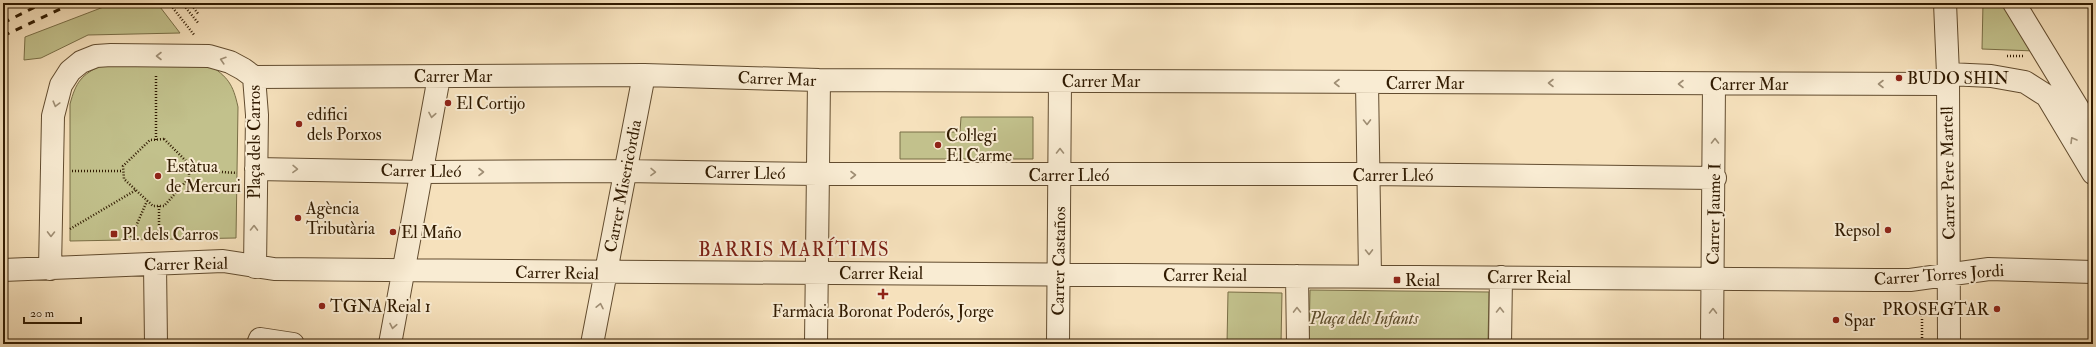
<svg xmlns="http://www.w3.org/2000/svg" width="2096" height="347" font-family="'IM FELL Double Pica',serif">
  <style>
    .green { fill: #c2c18c; stroke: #796e46 }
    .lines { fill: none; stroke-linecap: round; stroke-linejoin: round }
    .minor-casing { stroke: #624c2f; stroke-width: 24 }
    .path { stroke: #301a00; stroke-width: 2.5; stroke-dasharray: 1 2; stroke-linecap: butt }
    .minor { stroke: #f9ecd3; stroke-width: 22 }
    .rail { stroke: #301a00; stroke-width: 3; stroke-dasharray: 7 7; stroke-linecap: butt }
    .oneway { stroke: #9f8e74 }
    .poi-dot { fill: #8f2418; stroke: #f9ecd3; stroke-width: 1.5 }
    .labels { text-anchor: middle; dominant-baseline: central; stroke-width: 4; stroke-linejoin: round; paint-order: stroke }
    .street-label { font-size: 17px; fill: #301a00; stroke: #f9ecd3 }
    .poi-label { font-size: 17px; fill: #301a00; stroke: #f9ecd3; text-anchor: start }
    .park-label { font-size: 17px; font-style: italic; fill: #5c4c2a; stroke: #f9ecd3 }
    .quarter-label { font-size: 19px; letter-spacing: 1px; fill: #7a1f14; stroke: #f9ecd3 }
  </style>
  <rect width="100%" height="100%" fill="#f6e1bc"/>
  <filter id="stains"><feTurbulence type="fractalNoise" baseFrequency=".005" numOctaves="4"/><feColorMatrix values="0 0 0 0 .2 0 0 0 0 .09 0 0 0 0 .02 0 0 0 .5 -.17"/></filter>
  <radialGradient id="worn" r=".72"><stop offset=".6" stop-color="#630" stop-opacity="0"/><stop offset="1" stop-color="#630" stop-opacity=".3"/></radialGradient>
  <path class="green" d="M114 3H157L180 33 88 35 41 58 24 60 25 37Z
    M1983 3H2006L2035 51 1982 49Z
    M208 64C228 77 233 84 238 107L236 238 70 241V104C76 82 81 75 102 65Z
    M961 117H1033V159H900V132H960Z
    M1310 290 1489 292 1488 344H1309Z
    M1228 292 1282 293 1281 344H1227Z"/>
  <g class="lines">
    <defs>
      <path id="minor" d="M1945 3 1948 74 1949 344
        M2014 3 2093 133
        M1948 74 1991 76 2025 82 2047 96 2093 173
        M254 77 644 75 819 80 1948 84
        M1367 83 1370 276
        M256 169 423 172 624 171 818 174H1368L1715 178
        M155 265 156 344
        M50 269 53 116 61 85 70 71 81 62 96 56 111 55 209 56 230 62 243 69 254 77 257 115 255 267
        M3 270 223 261 274 269C808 275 1342 272 1877 280H1910L1989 269 2093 272
        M1297 276 1298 344
        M258 344 260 339 293 344
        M390 344 439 77
        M592 344 644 75
        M816 344 819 80
        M1058 344 1060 81
        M1500 344 1501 277
        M1712 344 1714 84"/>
    </defs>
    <use href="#minor" class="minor-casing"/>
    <path class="path" d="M169 3 195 36
      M182 3 199 24
      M190 3 199 15
      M2007 56H2024
      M156 76V140
      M164 139 189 164V178L164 206H153L124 179 123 166 150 140Z
      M189 170 237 173
      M72 171H123
      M159 206V239
      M70 229 136 190
      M130 240 147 201
      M1922 304V344"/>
    <use href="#minor" class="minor"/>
    <path class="rail" d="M3 23 43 3
      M3 36 73 3"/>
  </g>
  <defs><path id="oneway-chevron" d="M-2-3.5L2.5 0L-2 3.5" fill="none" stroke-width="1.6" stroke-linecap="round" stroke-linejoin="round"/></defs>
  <g class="oneway">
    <use href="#oneway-chevron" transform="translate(159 56) rotate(-180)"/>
    <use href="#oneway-chevron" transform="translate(223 60) rotate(-163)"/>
    <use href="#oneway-chevron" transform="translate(1337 83) rotate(-180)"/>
    <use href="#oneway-chevron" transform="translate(1551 83) rotate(-180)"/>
    <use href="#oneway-chevron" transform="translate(1681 84) rotate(-180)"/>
    <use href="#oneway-chevron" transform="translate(1881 84) rotate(-180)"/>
    <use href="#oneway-chevron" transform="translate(56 104) rotate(105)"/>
    <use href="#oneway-chevron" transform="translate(432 115) rotate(100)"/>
    <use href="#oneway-chevron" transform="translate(1367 122) rotate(89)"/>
    <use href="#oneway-chevron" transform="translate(2073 140) rotate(-121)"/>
    <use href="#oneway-chevron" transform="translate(1715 141) rotate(-90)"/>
    <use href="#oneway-chevron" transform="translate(1060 151) rotate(-90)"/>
    <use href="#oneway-chevron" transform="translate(295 169) rotate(1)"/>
    <use href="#oneway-chevron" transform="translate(481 172)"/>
    <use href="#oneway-chevron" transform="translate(653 172) rotate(1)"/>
    <use href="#oneway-chevron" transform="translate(853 175)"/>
    <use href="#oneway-chevron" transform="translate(254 228) rotate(-89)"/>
    <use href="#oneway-chevron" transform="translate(51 234) rotate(91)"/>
    <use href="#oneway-chevron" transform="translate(1369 252) rotate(89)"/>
    <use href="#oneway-chevron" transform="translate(600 306) rotate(-78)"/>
    <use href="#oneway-chevron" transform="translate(1297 310) rotate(-91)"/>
    <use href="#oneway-chevron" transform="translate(1500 310) rotate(-90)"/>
    <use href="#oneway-chevron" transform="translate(1713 311) rotate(-89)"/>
    <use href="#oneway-chevron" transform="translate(393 326) rotate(101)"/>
  </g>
  <g class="poi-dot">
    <circle cx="1899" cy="78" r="4"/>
    <circle cx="448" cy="103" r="4"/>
    <circle cx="299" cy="124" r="4"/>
    <circle cx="938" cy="145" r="4"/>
    <circle cx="158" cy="176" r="4"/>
    <circle cx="298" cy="218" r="4"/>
    <circle cx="1888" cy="230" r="4"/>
    <circle cx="393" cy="232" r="4"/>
    <rect x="110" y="230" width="8" height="8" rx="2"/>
    <rect x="1393" y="276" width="8" height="8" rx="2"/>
    <path d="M881 288h4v4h4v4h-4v4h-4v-4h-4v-4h4z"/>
    <circle cx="322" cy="306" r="4"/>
    <circle cx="1997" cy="309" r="4"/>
    <circle cx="1836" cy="320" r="4"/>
  </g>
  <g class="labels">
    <g class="street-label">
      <text x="453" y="76">Carrer Mar</text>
      <text transform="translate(777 79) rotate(2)">Carrer Mar</text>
      <text x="1101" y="81">Carrer Mar</text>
      <text x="1425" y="83">Carrer Mar</text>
      <text x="1749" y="84">Carrer Mar</text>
      <text transform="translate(254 142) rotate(-90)">Plaça dels Carros</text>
      <text transform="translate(421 171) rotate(1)">Carrer Lleó</text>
      <text transform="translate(745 173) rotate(1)">Carrer Lleó</text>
      <text transform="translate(1948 173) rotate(-91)">Carrer Pere Martell</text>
      <text x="1069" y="175">Carrer Lleó</text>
      <text x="1393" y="175">Carrer Lleó</text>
      <text transform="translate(623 186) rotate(-79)">Carrer Misericòrdia</text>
      <text transform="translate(1714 214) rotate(-89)">Carrer Jaume I</text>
      <text transform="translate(1059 261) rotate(-89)">Carrer Castaños</text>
      <text transform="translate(186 264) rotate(-1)">Carrer Reial</text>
      <text transform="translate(557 273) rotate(1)">Carrer Reial</text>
      <text x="881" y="273">Carrer Reial</text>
      <text x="1205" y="275">Carrer Reial</text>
      <text transform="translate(1939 275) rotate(-4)">Carrer Torres Jordi</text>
      <text x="1529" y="277">Carrer Reial</text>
    </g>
    <g class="poi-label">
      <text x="1907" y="78">BUDO SHIN</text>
      <text x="456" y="103">El Cortijo</text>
      <text x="307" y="114">edifici<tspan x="307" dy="20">dels Porxos</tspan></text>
      <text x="946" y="135">Col·legi<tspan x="946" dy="20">El Carme</tspan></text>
      <text x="166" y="166">Estàtua<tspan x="166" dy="20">de Mercuri</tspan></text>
      <text x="306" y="208">Agència<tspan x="306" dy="20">Tributària</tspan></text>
      <text x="1880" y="230" text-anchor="end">Repsol</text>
      <text x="401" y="232">El Maño</text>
      <text x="122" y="234">Pl. dels Carros</text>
      <text x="1405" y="280">Reial</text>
      <text x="330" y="306">TGNA Reial 1</text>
      <text x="1989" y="309" text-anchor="end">PROSEGTAR</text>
      <text x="883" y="311" text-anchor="middle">Farmàcia Boronat Poderós, Jorge</text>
      <text x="1844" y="320">Spar</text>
    </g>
    <g class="park-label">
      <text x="1364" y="318">Plaça dels Infants</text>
    </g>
    <g class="quarter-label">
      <text x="794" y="250">BARRIS MARÍTIMS</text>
    </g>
  </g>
  <rect width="2096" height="347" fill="none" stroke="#f6e1bc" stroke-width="16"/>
  <rect x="4" y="4" width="2088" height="339" fill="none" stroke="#301a00" stroke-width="2"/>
  <rect x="8" y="8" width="2080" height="331" fill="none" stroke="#301a00"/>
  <path d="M24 317v6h57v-6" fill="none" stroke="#301a00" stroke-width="2"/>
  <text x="30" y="317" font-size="12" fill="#301a00" stroke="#f9ecd3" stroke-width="3" paint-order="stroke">20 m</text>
  <rect width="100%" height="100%" filter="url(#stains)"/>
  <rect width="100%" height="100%" fill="url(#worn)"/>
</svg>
